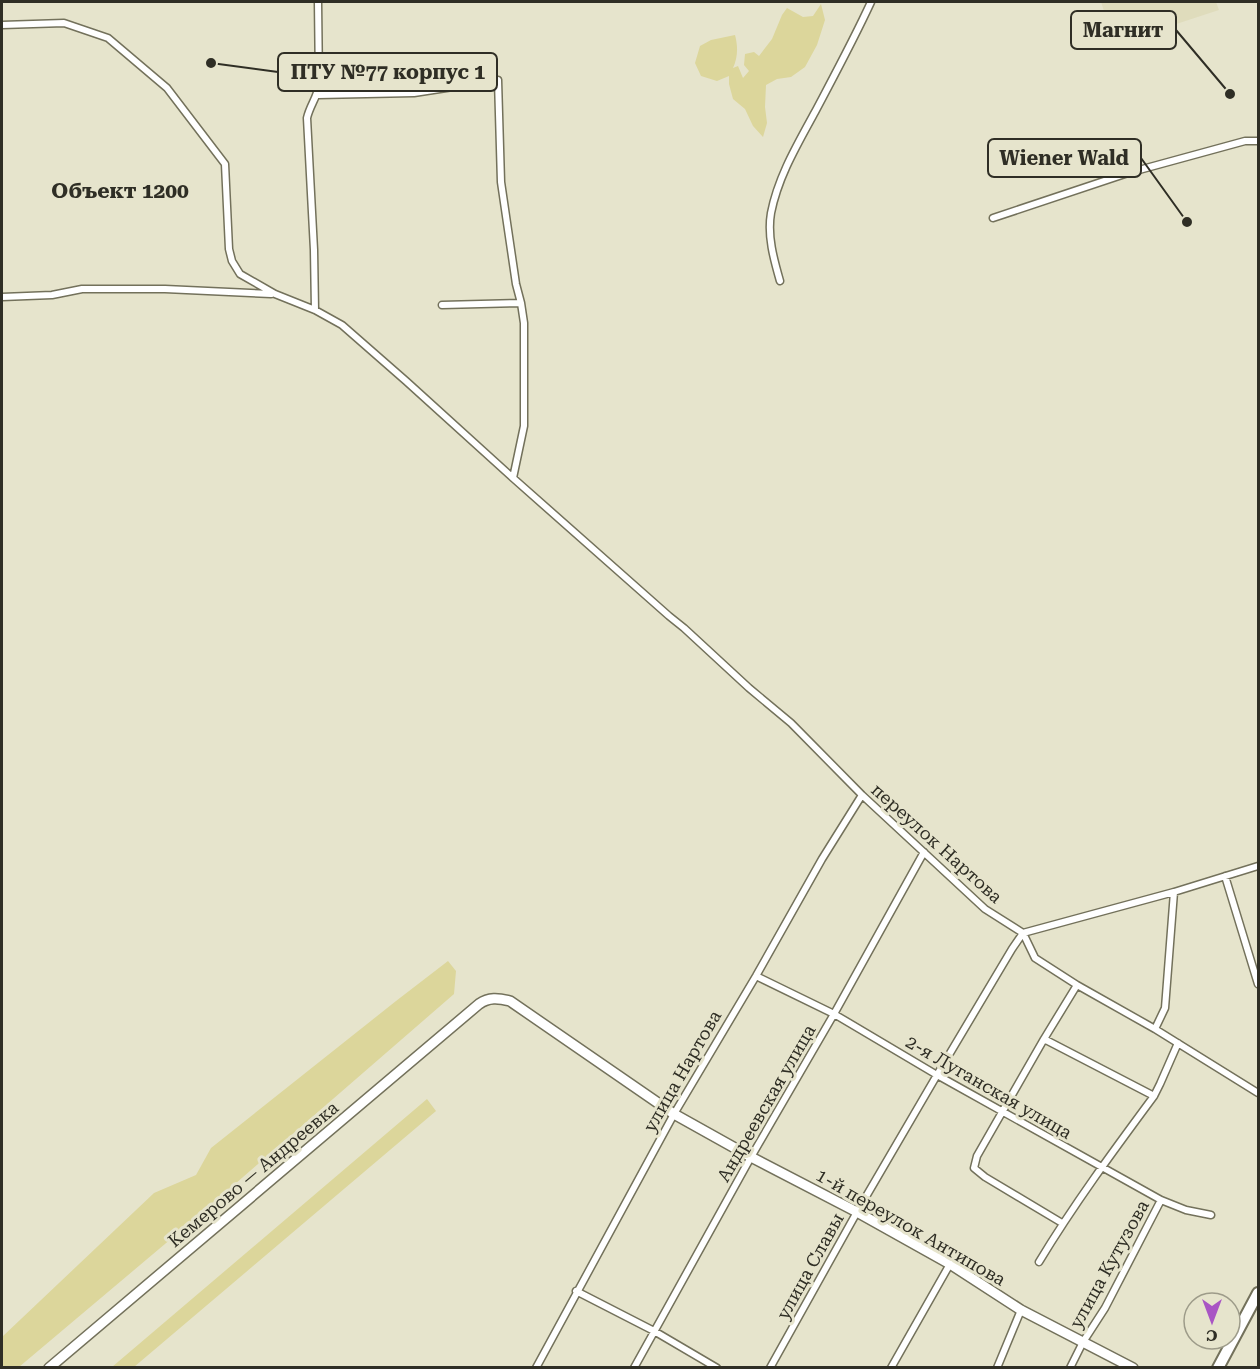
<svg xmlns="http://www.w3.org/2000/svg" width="1260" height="1369" font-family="'Roboto Serif',serif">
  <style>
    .built { fill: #dfdcbc }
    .green { fill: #dcd69b }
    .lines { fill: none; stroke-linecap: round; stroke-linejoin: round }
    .minor-casing { stroke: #73715b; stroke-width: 9 }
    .secondary-casing { stroke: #73715b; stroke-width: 12 }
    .primary-casing { stroke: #73715b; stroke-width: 14 }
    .minor { stroke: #fff; stroke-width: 6 }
    .secondary { stroke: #fff; stroke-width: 9 }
    .primary { stroke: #fff; stroke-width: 10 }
    .labels { text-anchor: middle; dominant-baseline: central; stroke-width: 6; stroke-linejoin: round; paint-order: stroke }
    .street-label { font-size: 18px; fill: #2f2e25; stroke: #e6e4cc }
    .quarter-label { font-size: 21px; font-weight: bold; fill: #2f2e25; stroke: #e6e4cc }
    .leader { fill: none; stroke: #2f2e25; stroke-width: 2 }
    .callout-dot { fill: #2f2e25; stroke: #e6e4cc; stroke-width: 2 }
    .callout { fill: #e6e4cc; stroke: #2f2e25; stroke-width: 2 }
    .callout-label { font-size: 20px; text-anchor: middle; font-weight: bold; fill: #2f2e25 }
  </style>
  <rect width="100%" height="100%" fill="#e6e4cc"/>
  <path class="built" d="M1101 2H1216L1219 10 1115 44Z"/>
  <path class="green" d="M821 4 825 20 817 45 805 67 791 77 777 79 766 85 765 107 767 123 763 137 753 126 745 109 733 99 729 84V76L717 81 701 76 695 63 700 46 711 40 735 35C738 46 738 57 733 68L738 66 743 78 749 71 744 65 745 54 754 52 759 56 772 39 782 15 787 8 803 17 813 16Z
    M448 961 456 971 454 994 197 1217 19 1367H2V1337L154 1193 196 1175 211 1148 396 1001Z
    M427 1099 436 1111 134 1367H112Z"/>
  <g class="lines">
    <defs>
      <path id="minor" d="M2 25 64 23 108 38 167 88 225 164 229 249 232 261 240 274 275 294 315 310 342 325 406 381 513 478 669 616 684 628 749 688 791 723 862 795 985 909 1023 933 1174 892 1258 866
        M318 95 414 93 498 80 501 182 516 284 521 303 442 305
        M993 218 1128 173 1245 141H1258
        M780 281C774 260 767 236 771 213 778 177 797 145 815 112 834 76 854 39 871 2
        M2 297 52 295 82 289H165L271 294
        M315 310 314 250 307 118C310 105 317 98 319 85L318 2
        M513 478 524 426V323L521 303
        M1225 876 1258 984
        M756 976 834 1014 937 1075 1161 1200 1186 1210 1211 1215
        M1155 1029 1165 1008 1174 892
        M1044 1039 1154 1096
        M1062 1223 985 1177 974 1168 977 1156 1044 1039 1077 985
        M1039 1262C1074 1204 1114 1150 1154 1096L1160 1084 1178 1043
        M576 1291 654 1331 717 1368
        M536 1368 674 1114 756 976 822 859 862 795
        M634 1368 751 1157 834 1014 924 852
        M770 1368 857 1212 937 1075 1012 949 1023 933 1035 958 1077 985 1155 1029 1258 1093
        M891 1368 950 1264
        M997 1368 1021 1310
        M1070 1368 1083 1342 1105 1308 1161 1200"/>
      <path id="secondary" d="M49 1368 479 1004C489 997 498 998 510 1001L674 1114 751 1157 857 1212 950 1264 1021 1310 1133 1368"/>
      <path id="primary" d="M1218 1368 1258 1293"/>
    </defs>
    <use href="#minor" class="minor-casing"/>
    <use href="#secondary" class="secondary-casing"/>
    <use href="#primary" class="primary-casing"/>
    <use href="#minor" class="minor"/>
    <use href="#secondary" class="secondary"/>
    <use href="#primary" class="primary"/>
  </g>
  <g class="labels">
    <g class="street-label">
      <text transform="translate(937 843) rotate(42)">переулок Нартова</text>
      <text transform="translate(682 1071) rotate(-60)">улица Нартова</text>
      <text transform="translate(989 1087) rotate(30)">2-я Луганская улица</text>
      <text transform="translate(766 1103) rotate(-60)">Андреевская улица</text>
      <text transform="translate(253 1174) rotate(-40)">Кемерово — Андреевка</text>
      <text transform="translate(911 1227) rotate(30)">1-й переулок Антипова</text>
      <text transform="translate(1109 1264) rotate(-61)">улица Кутузова</text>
      <text transform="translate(810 1266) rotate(-61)">улица Славы</text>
    </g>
    <g class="quarter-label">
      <text x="120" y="191">Объект 1200</text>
    </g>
  </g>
  <path class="leader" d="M1230 94L1176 30M211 63L278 72M1187 222L1141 158"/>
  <g class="callout-dot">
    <circle cx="1230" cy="94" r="6"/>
    <circle cx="211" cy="63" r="6"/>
    <circle cx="1187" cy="222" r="6"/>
  </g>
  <g class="callout">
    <rect x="1071" y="11" width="105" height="38" rx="6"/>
    <rect x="278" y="53" width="219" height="38" rx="6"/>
    <rect x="988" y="139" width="153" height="38" rx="6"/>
  </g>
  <g class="callout-label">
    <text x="1123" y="37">Магнит</text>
    <text x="388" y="79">ПТУ №77 корпус 1</text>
    <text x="1064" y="165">Wiener Wald</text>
  </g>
  <rect width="1260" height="1369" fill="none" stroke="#2f2e25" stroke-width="6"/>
  <g transform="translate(1212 1321) rotate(180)"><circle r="28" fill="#e6e4cc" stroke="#9d9b89" stroke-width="1.5"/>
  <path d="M0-4.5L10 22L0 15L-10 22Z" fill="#a955c4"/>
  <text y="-9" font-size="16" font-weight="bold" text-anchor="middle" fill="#2f2e25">С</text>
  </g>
</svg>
